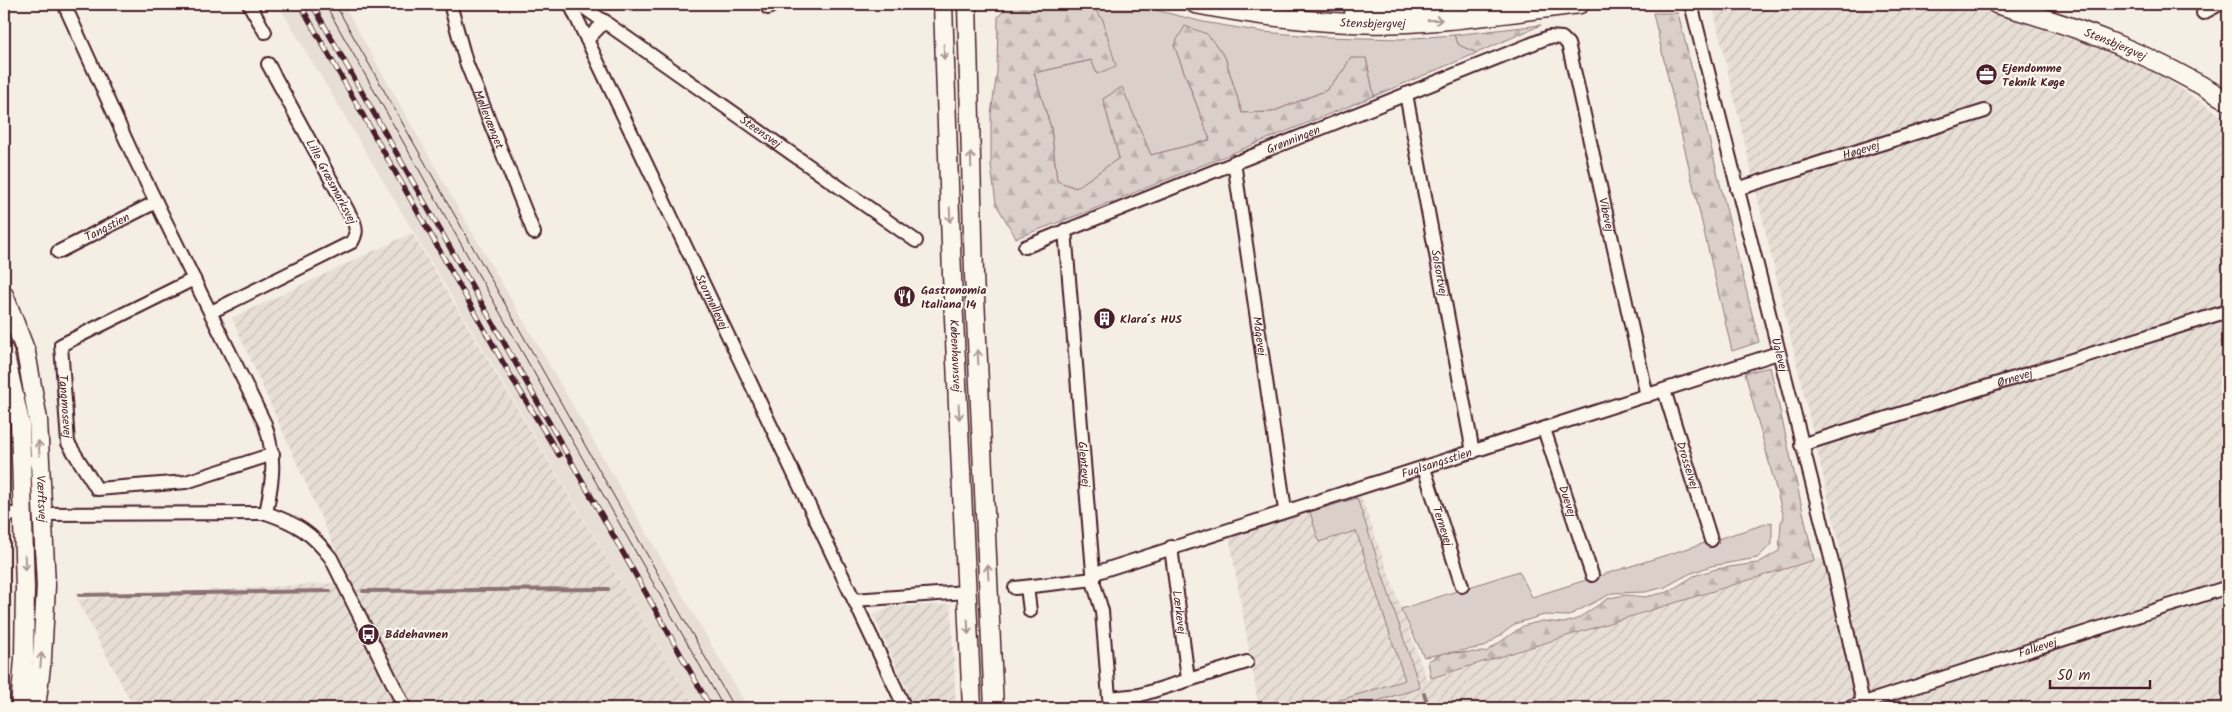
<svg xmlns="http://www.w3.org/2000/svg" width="2232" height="712" font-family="Kalam,sans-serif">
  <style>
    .built { fill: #e7dfd6 }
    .industrial { fill: url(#industrial-furrows) }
    .green { fill: #dbd0c9; stroke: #92787a }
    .forest { fill: url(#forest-firs); stroke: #92787a }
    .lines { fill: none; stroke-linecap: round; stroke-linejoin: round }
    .stream { stroke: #8d7174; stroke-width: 4 }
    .street-casing { stroke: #4a1f2b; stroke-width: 16 }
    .secondary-casing { stroke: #4a1f2b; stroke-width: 21 }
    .street { stroke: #fbf7ec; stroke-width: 12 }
    .secondary { stroke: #fbf7ec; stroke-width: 18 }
    .tram { stroke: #4a1f2b; stroke-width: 1 }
    .rail-casing { stroke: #4a1f2b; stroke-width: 5.5 }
    .rail { stroke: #fbf7ec; stroke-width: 4; stroke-dasharray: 11; stroke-linecap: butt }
    .oneway { stroke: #ab9695 }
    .labels { text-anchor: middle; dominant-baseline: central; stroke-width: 4.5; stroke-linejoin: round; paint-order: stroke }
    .street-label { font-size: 12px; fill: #4a1f2b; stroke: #fbf7ec }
    .poi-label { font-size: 12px; font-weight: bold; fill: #4a1f2b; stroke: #fbf7ec; text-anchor: start }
  </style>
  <defs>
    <pattern id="industrial-furrows" width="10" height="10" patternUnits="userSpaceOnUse" patternTransform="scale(1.25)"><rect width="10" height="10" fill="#e7dfd6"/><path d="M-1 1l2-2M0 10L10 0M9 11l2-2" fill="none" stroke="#c8bfb8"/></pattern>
    <pattern id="forest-firs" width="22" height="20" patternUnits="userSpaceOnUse" patternTransform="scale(1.25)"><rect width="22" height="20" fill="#dbd0c9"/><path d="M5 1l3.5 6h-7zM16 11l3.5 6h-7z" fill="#bdb2ad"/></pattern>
  </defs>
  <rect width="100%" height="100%" fill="#f4eee4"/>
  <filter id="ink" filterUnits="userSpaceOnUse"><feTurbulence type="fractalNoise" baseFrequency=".02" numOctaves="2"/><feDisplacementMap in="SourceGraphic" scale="10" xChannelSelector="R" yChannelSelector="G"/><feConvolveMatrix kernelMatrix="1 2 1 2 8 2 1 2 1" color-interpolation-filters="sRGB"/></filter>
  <g filter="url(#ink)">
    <path class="built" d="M278 4H343L460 211 748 708H696Z"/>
    <path class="industrial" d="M1712 4H1938L2013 16 2148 67 2228 120V708H1259L1229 535 1360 494 1427 680 1841 552Z
      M412 233 696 708H134L77 599 350 582 232 318Z
      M951 604 956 708H877L909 694 873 615 890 607Z"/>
    <path class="green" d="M1091 4H1132L1203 22 1263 32 1324 37 1401 39 1454 35 1459 45 1477 53 1374 96 1366 58 1345 68 1327 90 1272 112 1242 113 1225 57 1174 45 1210 140 1151 155 1122 88 1103 99 1119 158 1076 188 1057 181 1051 128 1034 73 1092 60 1103 20Z
      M1357 498 1420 688 1354 708H1314L1405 680 1356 531 1319 542 1310 512Z
      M1772 522V544L1757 558 1711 566 1689 574 1665 587 1645 592 1612 593 1568 616 1544 615 1517 623 1484 647 1424 657 1401 609 1519 571 1532 597Z"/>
    <path class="forest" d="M1009 4H1091L1103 20 1116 66 1097 74 1091 60 1034 73 1051 128 1057 181 1076 188 1119 158 1103 99 1122 87 1151 155 1210 140 1174 45 1185 26 1207 34 1225 57 1242 113 1272 112 1327 90 1345 68 1350 58H1366L1374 96 1084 213 1016 238 996 204 991 165V114L997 72 998 17Z
      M1653 13H1678L1759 342 1732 351Z
      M1541 25 1477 53 1459 45 1454 35Z
      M1770 367 1814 560 1431 678 1428 661 1443 653 1486 652 1523 626 1542 621 1564 623 1577 619 1609 598 1626 595 1645 597 1668 592 1694 576 1716 569 1758 563 1779 551 1781 522 1784 518 1745 373Z"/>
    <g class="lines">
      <path class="stream" d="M363 591 608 589
        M79 595 330 591
        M1424 694 1429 708"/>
      <defs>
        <g id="street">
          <path d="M64 4 131 151 265 424C276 458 273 479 266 513"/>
          <path d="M249 4 265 32"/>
          <path id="s1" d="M450 4 466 62 534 233"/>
          <path id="s2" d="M570 4 854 600 966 592"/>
          <path id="s3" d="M579 4 916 241"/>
          <path id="s4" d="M1691 4 1834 570 1864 708"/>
          <path d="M768 8 774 4"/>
          <path d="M2203 13 2220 4"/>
          <path d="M587 40 605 21"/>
          <path id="s5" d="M1406 94 1473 452"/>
          <path id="s6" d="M1234 162 1285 510"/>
          <path id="s7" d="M1737 189 1985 111"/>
          <path id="s8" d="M1065 230 1094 584 1102 611 1109 698 1140 695 1247 662"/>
          <path id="s9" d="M1025 247 1549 37 1562 38 1568 44 1570 52 1647 396"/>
          <path id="s10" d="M58 252 156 202"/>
          <path id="s11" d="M194 279 61 345 68 443 97 489 186 482 273 454"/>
          <path d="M211 312 352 242C356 235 357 230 354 222L268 64"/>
          <path id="s12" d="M1664 390 1711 540"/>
          <path id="s13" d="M1544 429 1592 575"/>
          <path id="s14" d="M1801 445 2228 311"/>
          <path id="s15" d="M1424 468 1462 586"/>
          <path d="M4 514H23"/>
          <path d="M43 514 266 513C296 523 312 533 331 558L405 708"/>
          <path id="s16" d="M1171 547 1188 679"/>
          <path id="s17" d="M1095 573 1778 353"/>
          <path d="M1027 587 1030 611"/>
          <path d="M1015 588 1094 579"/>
          <path d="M854 600 905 708"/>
          <path id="s18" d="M1848 708 2228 587"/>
        </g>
        <g id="secondary">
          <path id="s19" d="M943 4 952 275 972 708"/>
          <path d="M967 4 974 275 994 708"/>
          <path id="s20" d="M1195 4C1246 14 1298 21 1350 23 1426 27 1504 13 1580 4"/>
          <path id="s21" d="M1996 4C2081 27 2153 55 2228 101"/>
          <path d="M1354 11 1442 8 1476 4"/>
          <path id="s22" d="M4 295 26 352 38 420 46 586 42 658 36 708"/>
          <path d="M4 351 20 423 25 588 24 659 20 708"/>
        </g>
      </defs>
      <use href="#street" class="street-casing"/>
      <use href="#secondary" class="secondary-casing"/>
      <use href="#street" class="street"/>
      <use href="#secondary" class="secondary"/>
      <path class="tram" d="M325 4 724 708
        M335 4 734 708"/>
      <defs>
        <path id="rail" d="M300 4 509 373 559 455
          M312 4 711 708"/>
      </defs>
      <use href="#rail" class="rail-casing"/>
      <use href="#rail" class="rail"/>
    </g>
    <defs><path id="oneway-shaft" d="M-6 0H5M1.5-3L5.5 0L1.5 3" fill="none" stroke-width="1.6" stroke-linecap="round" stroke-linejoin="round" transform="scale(1.25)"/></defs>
    <g class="oneway">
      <use href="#oneway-shaft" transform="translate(1435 20) rotate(-2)"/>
      <use href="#oneway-shaft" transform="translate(944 52) rotate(88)"/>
      <use href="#oneway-shaft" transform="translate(971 160) rotate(-92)"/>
      <use href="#oneway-shaft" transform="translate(950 215) rotate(88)"/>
      <use href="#oneway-shaft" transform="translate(978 357) rotate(-93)"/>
      <use href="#oneway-shaft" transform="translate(959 412) rotate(87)"/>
      <use href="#oneway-shaft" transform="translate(39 448) rotate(-94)"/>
      <use href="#oneway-shaft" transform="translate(25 563) rotate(88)"/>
      <use href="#oneway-shaft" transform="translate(988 572) rotate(-93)"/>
      <use href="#oneway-shaft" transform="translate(968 627) rotate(87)"/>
      <use href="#oneway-shaft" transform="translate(41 660) rotate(-85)"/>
    </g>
  </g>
  <defs>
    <symbol id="office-disc" viewBox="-11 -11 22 22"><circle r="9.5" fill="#4a1f2b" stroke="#fbf7ec"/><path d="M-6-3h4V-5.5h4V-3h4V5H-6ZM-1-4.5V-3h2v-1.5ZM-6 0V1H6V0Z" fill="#fff"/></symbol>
    <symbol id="restaurant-disc" viewBox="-11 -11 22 22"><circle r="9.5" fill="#4a1f2b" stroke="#fbf7ec"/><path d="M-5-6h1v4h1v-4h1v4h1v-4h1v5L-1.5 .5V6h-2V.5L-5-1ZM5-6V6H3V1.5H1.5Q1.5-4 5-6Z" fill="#fff"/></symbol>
    <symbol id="building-disc" viewBox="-11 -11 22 22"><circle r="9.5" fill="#4a1f2b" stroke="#fbf7ec"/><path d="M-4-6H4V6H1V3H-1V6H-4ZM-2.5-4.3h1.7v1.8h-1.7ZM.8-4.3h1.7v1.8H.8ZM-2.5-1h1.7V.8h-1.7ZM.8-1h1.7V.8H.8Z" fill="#fff"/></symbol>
    <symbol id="bus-disc" viewBox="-11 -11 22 22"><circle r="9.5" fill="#4a1f2b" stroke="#fbf7ec"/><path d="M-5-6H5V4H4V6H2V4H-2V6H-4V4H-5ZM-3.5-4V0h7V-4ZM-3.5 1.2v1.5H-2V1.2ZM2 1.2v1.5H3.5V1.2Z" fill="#fff"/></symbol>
  </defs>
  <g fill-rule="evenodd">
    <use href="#office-disc" x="1974" y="62" width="25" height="25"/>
    <use href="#restaurant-disc" x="892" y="284" width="25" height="25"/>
    <use href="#building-disc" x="1092" y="306" width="25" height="25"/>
    <use href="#bus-disc" x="356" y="622" width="25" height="25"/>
  </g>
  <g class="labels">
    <g class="street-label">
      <text stroke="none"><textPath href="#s20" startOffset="179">Stensbjergvej</textPath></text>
      <text stroke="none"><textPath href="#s21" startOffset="126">Stensbjergvej</textPath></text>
      <text stroke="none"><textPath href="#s1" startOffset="122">Møllevænget</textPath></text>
      <text stroke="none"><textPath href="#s3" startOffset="222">Steensvej</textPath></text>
      <text stroke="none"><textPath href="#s9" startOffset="289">Grønningen</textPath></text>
      <text stroke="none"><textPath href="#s7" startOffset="130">Høgevej</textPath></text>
      <text transform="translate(331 182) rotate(62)">Lille Græsmarksvej</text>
      <text stroke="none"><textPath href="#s9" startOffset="761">Vibevej</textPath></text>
      <text stroke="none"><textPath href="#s10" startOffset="55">Tangstien</textPath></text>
      <text stroke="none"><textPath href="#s5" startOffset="182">Solsortvej</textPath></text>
      <text stroke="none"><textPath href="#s2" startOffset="330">Stormøllevej</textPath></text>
      <text stroke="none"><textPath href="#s6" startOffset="176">Mågevej</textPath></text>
      <text stroke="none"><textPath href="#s19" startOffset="352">Københavnsvej</textPath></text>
      <text stroke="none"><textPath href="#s4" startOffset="362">Uglevej</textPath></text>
      <text stroke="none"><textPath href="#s14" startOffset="224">Ørnevej</textPath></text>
      <text stroke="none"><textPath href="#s11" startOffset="210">Tangmosevej</textPath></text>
      <text stroke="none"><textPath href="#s17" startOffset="359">Fuglsangsstien</textPath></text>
      <text stroke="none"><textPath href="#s8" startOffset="235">Glentevej</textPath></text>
      <text stroke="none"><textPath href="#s12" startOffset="79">Drosselvej</textPath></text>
      <text stroke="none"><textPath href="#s22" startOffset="209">Værftsvej</textPath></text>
      <text stroke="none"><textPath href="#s13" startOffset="76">Duevej</textPath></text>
      <text stroke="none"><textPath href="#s15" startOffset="61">Ternevej</textPath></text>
      <text stroke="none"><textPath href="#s16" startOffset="66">Lærkevej</textPath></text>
      <text stroke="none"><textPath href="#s18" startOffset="199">Falkevej</textPath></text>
    </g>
    <g class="poi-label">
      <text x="2002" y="68">Ejendomme<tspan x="2002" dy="14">Teknik Køge</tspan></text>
      <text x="921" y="290">Gastronomia<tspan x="921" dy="14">Italiana 14</tspan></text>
      <text x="1120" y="319">Klara´s HUS</text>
      <text x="385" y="634">Bådehavnen</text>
    </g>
  </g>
  <rect width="2232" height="712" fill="none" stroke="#fbf7ec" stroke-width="20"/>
  <rect x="10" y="10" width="2212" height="692" fill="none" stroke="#4a1f2b" stroke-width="2" filter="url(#ink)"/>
  <path d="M2050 680v8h100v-8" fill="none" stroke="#4a1f2b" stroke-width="2.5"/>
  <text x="2057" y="680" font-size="15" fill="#4a1f2b" stroke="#fbf7ec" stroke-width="4" paint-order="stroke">50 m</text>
</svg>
